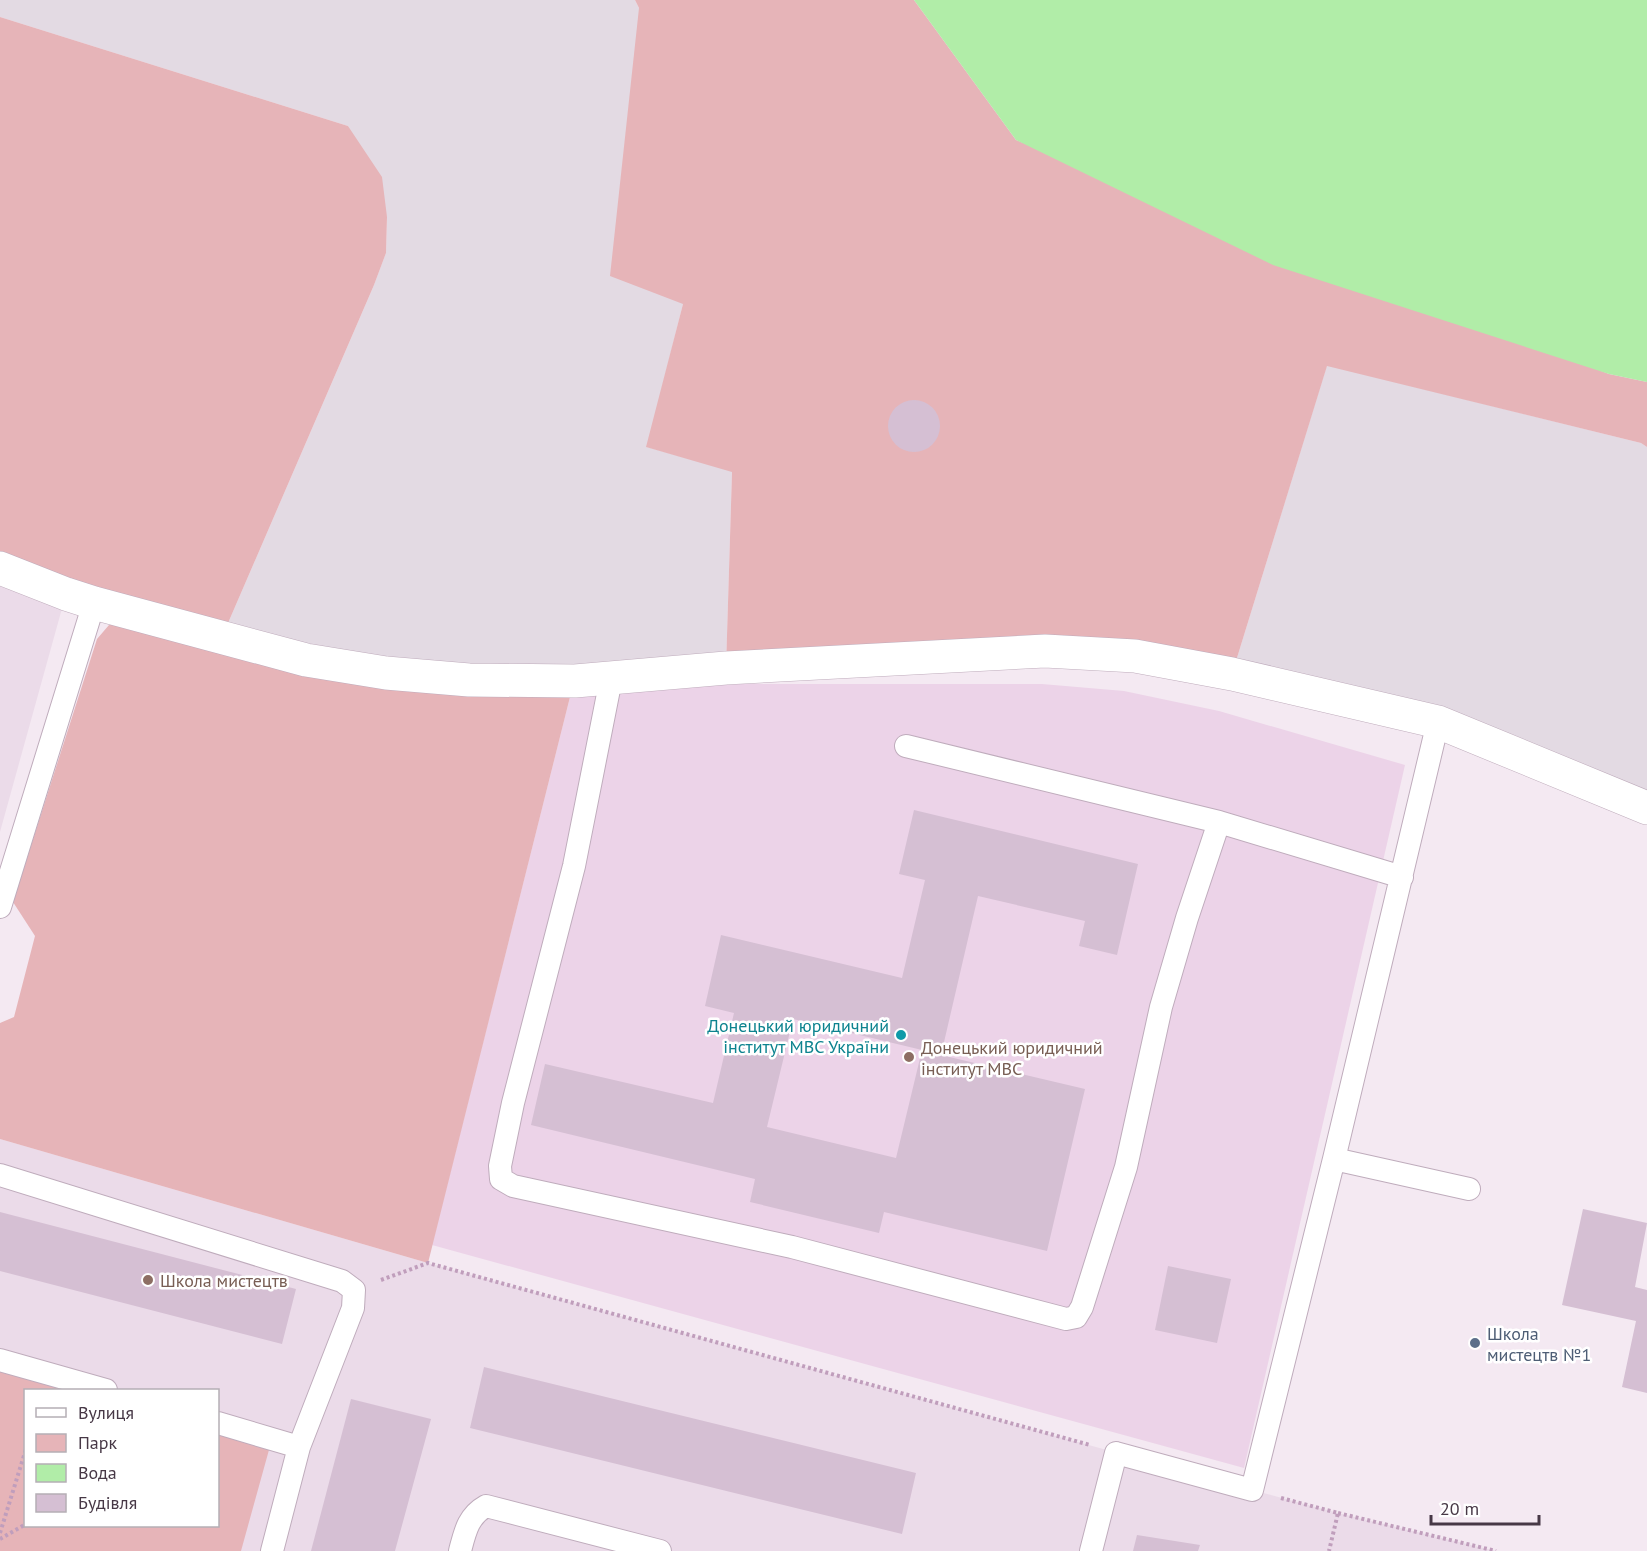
<svg xmlns="http://www.w3.org/2000/svg" width="1647" height="1551" font-family="'PT Sans',sans-serif">
  <style>
    .residential { fill: #ebdbe9; fill-rule: evenodd }
    .industrial { fill: #e3dae3 }
    .education { fill: #ecd3e8 }
    .green { fill: #e6b4b8 }
    .water { fill: #b1eda8 }
    .building { fill: #d5bfd3; fill-rule: evenodd }
    .lines { fill: none; stroke-linecap: round; stroke-linejoin: round }
    .lane-casing { stroke: #bfacbc; stroke-width: 24 }
    .street-casing { stroke: #bfacbc; stroke-width: 34 }
    .path { stroke: #c09ebc; stroke-width: 4; stroke-dasharray: 3 3; stroke-linecap: butt }
    .lane { stroke: #fff; stroke-width: 22 }
    .street { stroke: #fff; stroke-width: 33 }
    .culture-dot { fill: #0f9aa8; stroke: #fff; stroke-width: 2 }
    .education-dot { fill: #8d6e63; stroke: #fff; stroke-width: 2 }
    .service-dot { fill: #5c6f8a; stroke: #fff; stroke-width: 2 }
    .labels { text-anchor: middle; dominant-baseline: central; stroke-width: 5; stroke-linejoin: round; paint-order: stroke }
    .culture-label { font-size: 18px; fill: #0d838f; stroke: #fff; text-anchor: end }
    .education-label { font-size: 18px; fill: #785e54; stroke: #fff; text-anchor: start }
    .service-label { font-size: 18px; fill: #4e5e75; stroke: #fff; text-anchor: start }
  </style>
  <rect width="100%" height="100%" fill="#f4e9f2"/>
  <path class="residential" d="M0 568 66 594 0 832Z
    M0 1139 428 1263 1252 1490 1338 1513 1496 1551H0ZM26 1390H218V1526H26Z"/>
  <path class="industrial" d="M0 0H635L639 8 683 304 647 447 732 471 726 668 575 681 222 637 374 285 386 253 387 217 348 126 0 17Z
    M1327 365 1641 443 1647 447V808L1438 722 1232 674Z"/>
  <path class="education" d="M742 684H1042L1124 691 1219 711 1405 765 1244 1468 432 1245 571 693Z"/>
  <path class="green" d="M635 0H914L1016 140 1609 374 1647 382V447L1641 443 1327 366 1232 674 1135 656 726 668 732 472 646 447 683 304 610 276 639 8Z
    M0 17 348 126 382 177 387 217 386 253 374 285 222 637 0 568Z
    M130 619 571 693 428 1263 0 1139V1023L14 1017 35 936 13 902 97 639 109 625Z
    M0 1360 106 1390H26V1526H218V1423L272 1439 241 1551H0Z"/>
  <path class="water" d="M914 0H1647V382L1609 374 1273 265 1016 140Z"/>
  <path class="building" d="M888 426a26 26 0 1 1 52 0a26 26 0 1 1-52 0Z
    M914 810 1138 864 1117 955 1079 946 1085 921 978 896 941 1055 1085 1089 1047 1251 884 1212 879 1233 750 1202 755 1179 531 1125 545 1064 713 1103 734 1013 705 1006 721 935 902 978 925 880 899 874ZM793 1019 922 1050 896 1158 767 1127Z
    M1583 1209 1647 1223 1635 1287 1647 1290V1393L1622 1387 1636 1321 1562 1305Z
    M0 1212 296 1289 282 1344 0 1271Z
    M1168 1266 1231 1279 1217 1343 1155 1330Z
    M484 1367 916 1473 902 1534 470 1428Z
    M351 1399 431 1419 395 1551H311Z
    M1137 1535 1200 1545 1198 1551H1133Z"/>
  <g class="lines">
    <defs>
      <path id="lane" d="M611 679 574 866 513 1103 500 1166 501 1179 513 1186 792 1247 1066 1319 1076 1317 1082 1307 1126 1167 1161 1007 1187 918 1219 822
        M906 746 1219 822 1402 877
        M0 907 94 603
        M1334 1159 1469 1189
        M0 1175 342 1281 354 1290 353 1308 299 1447 218 1423
        M0 1360 106 1390
        M272 1551 299 1447
        M460 1551C465 1532 468 1516 486 1506L660 1551
        M1091 1551 1116 1453 1252 1490 1334 1159 1438 722"/>
      <path id="street" d="M0 568 66 594 94 603 306 660 386 673 469 680 575 681 726 668 1045 651 1135 656 1232 674 1438 722 1647 808"/>
    </defs>
    <use href="#lane" class="lane-casing"/>
    <use href="#street" class="street-casing"/>
    <path class="path" d="M381 1280 428 1263 1090 1445
      M1281 1498 1338 1513 1329 1551
      M1338 1513 1496 1551
      M0 1533 26 1449
      M0 1539 26 1524"/>
    <use href="#lane" class="lane"/>
    <use href="#street" class="street"/>
  </g>
  <circle class="culture-dot" cx="901" cy="1035" r="6"/>
  <g class="education-dot">
    <circle cx="909" cy="1057" r="6"/>
    <circle cx="148" cy="1280" r="6"/>
  </g>
  <circle class="service-dot" cx="1475" cy="1343" r="6"/>
  <g class="labels">
    <g class="culture-label">
      <text x="889" y="1025">Донецький юридичний<tspan x="889" dy="21">інститут МВС України</tspan></text>
    </g>
    <g class="education-label">
      <text x="921" y="1047">Донецький юридичний<tspan x="921" dy="21">інститут МВС</tspan></text>
      <text x="160" y="1280">Школа мистецтв</text>
    </g>
    <g class="service-label">
      <text x="1487" y="1333">Школа<tspan x="1487" dy="21">мистецтв №1</tspan></text>
    </g>
  </g>
  <rect x="24" y="1389" width="195" height="138" fill="#ffffff" stroke="#b5afb5" stroke-width="1.5"/>
  <rect x="36" y="1408" width="30" height="9" fill="#ffffff" stroke="#b5afb5" stroke-width="1.5"/>
  <text x="78" y="1419" font-size="18" fill="#473846">Вулиця</text>
  <rect x="36" y="1434" width="30" height="18" fill="#e6b4b8" stroke="#b5afb5" stroke-width="1.5"/>
  <text x="78" y="1449" font-size="18" fill="#473846">Парк</text>
  <rect x="36" y="1464" width="30" height="18" fill="#b1eda8" stroke="#b5afb5" stroke-width="1.5"/>
  <text x="78" y="1479" font-size="18" fill="#473846">Вода</text>
  <rect x="36" y="1494" width="30" height="18" fill="#d5bfd3" stroke="#b5afb5" stroke-width="1.5"/>
  <text x="78" y="1509" font-size="18" fill="#473846">Будівля</text>
  <path d="M1431 1515v9h108v-9" fill="none" stroke="#473846" stroke-width="3"/>
  <text x="1440" y="1515" font-size="18" fill="#473846" stroke="#ffffff" stroke-width="4.5" paint-order="stroke">20 m</text>
</svg>
